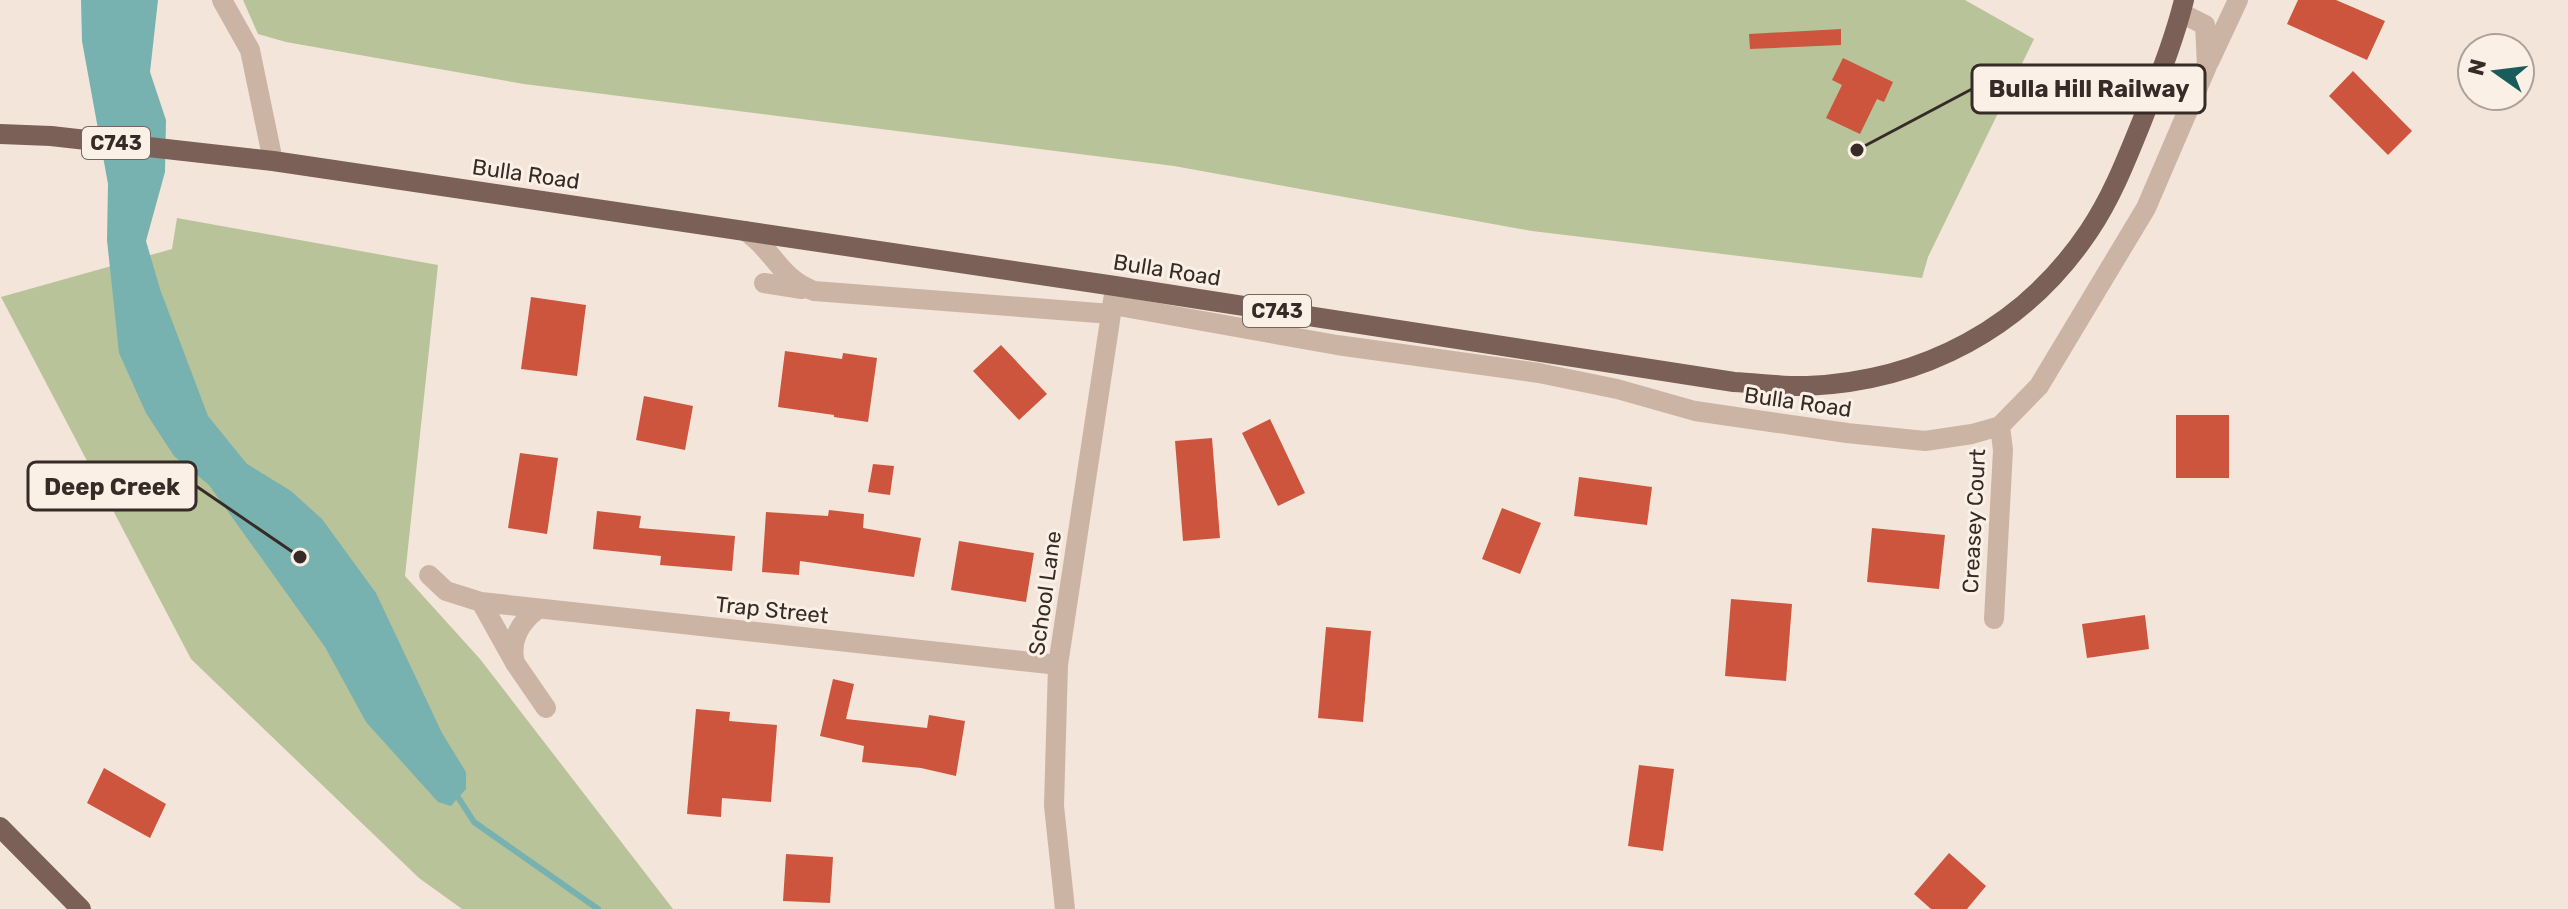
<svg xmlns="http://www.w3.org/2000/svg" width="2568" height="909" font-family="Rubik,sans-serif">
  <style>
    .green { fill: #b8c399 }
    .water { fill: #77b2b0 }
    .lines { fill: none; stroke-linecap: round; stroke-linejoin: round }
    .stream { stroke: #77b2b0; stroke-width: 6 }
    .building { fill: #ce553d }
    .minor { stroke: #ccb4a5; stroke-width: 20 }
    .major { stroke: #7a6057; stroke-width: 20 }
    .labels { text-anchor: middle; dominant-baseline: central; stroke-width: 6; stroke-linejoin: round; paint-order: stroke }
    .shield { fill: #fbf0e6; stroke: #726660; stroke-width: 2 }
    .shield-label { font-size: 20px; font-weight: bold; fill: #372b27 }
    .street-label { font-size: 22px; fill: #372b27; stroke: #fbf0e6 }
    .leader { fill: none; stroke: #372b27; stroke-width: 3 }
    .callout-dot { fill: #372b27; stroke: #fbf0e6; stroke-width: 3 }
    .callout { fill: #fbf0e6; stroke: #372b27; stroke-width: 3 }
    .callout-label { font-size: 24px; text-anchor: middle; font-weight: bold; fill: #372b27 }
  </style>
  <rect width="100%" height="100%" fill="#f3e5da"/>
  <path class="green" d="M243 0H1965L2034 39 1928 257 1922 278 1532 231 1174 166 524 84 286 42 258 34Z
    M177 218 438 265 405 576 480 659 673 909H462L419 878 191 659 1 297 172 249Z"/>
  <path class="water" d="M81 0H158L150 72 166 120 165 172 146 241 160 289 208 416 247 464 291 491 322 519 376 593 442 733 466 772V789L451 806 438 802 366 722 325 647 209 485 174 456 146 413 119 353 107 240 108 184 82 41Z"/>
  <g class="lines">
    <path class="stream" d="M456 794 474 822 598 909"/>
  </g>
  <path class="building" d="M2298 0H2336L2385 21 2367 60 2287 24Z
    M1841 29V45L1750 49 1749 34Z
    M1843 58 1893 82 1884 102 1877 99 1860 134 1826 118 1842 85 1832 80Z
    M2353 71 2412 131 2388 155 2329 96Z
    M531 297 586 305 577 376 521 369Z
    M1001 345 1047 394 1019 420 973 371Z
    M785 351 842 359 843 353 877 358 868 422 834 417V415L778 407Z
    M644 396 693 406 685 450 636 440Z
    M2176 415H2229V478H2176Z
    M1270 419 1305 493 1278 506 1242 433Z
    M1212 438 1220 538 1183 541 1175 441Z
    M520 453 558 458 547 534 508 528Z
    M873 464 894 466 890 495 868 492Z
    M1579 477 1652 487 1647 525 1574 516Z
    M1502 508 1541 523 1520 574 1482 559Z
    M829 510 864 514 863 528 921 538 914 577 800 561 799 575 762 572 766 512 828 516Z
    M597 511 641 516 639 528 735 536 732 571 660 565 661 556 593 549Z
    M1872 528 1945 535 1939 589 1867 582Z
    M959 541 1034 553 1026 602 951 590Z
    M1731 599 1792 604 1786 681 1725 676Z
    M2145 615 2149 649 2087 658 2082 624Z
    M1326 627 1371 631 1363 722 1318 718Z
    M833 679 854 684 846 719 927 728 929 715 965 721 956 776 921 768 862 762 864 746 820 736Z
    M696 709 730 712 729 721 777 725 771 802 722 798 721 817 687 814Z
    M1639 765 1674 769 1663 851 1628 846Z
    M104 768 166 804 150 838 87 803Z
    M1949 853 1986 886 1967 909H1931L1914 894Z
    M786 854 833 857 830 903 783 901Z"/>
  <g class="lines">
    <path class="minor" d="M222 0 250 50 273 161
      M2209 62 2238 0
      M745 231C774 250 778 277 814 291L1111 314
      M764 283 802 289
      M1113 305 1337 345 1539 373 1617 389 1695 411 1847 433 1925 441 1972 434 2000 426 2039 386 2146 208 2207 66 2205 25 2181 13
      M429 575 446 591 481 602 515 663 546 708
      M481 602 1058 665
      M1994 619 2003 450 2000 426
      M515 663C509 640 521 621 538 609
      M1065 909 1054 806 1058 665 1114 294"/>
    <path class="major" d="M0 134 51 136 273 161 1115 286 1734 382C1758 383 1783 387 1807 386 1923 381 2024 328 2089 231 2112 197 2127 158 2142 121 2157 82 2174 41 2184 0
      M0 827 81 909"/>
  </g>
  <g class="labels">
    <g class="shield">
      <rect x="82" y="127" width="68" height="32" rx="6"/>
      <rect x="1243" y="295" width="68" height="32" rx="6"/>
    </g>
    <g class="shield-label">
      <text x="116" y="143">C743</text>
      <text x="1277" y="311">C743</text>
    </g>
    <g class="street-label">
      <text transform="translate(526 174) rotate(8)">Bulla Road</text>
      <text transform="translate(1167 270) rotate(9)">Bulla Road</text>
      <text transform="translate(1798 402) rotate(8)">Bulla Road</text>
      <text transform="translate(1974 521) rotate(-87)">Creasey Court</text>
      <text transform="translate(1045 593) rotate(-82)">School Lane</text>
      <text transform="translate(772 610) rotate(6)">Trap Street</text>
    </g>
  </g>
  <path class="leader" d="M1857 150L1972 89M300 557L196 486"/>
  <g class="callout-dot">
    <circle cx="1857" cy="150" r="8"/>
    <circle cx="300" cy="557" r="8"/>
  </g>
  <g class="callout">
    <rect x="1972" y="65" width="233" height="48" rx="8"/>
    <rect x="28" y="462" width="168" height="48" rx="8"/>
  </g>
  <g class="callout-label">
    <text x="2089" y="97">Bulla Hill Railway</text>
    <text x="112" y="495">Deep Creek</text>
  </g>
  <g transform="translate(2496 72) rotate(284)"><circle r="38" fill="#fbf0e6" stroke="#ada19a" stroke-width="2"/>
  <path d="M0-6L14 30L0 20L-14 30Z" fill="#195c5b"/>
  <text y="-12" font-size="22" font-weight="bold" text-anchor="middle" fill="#372b27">N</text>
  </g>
</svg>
